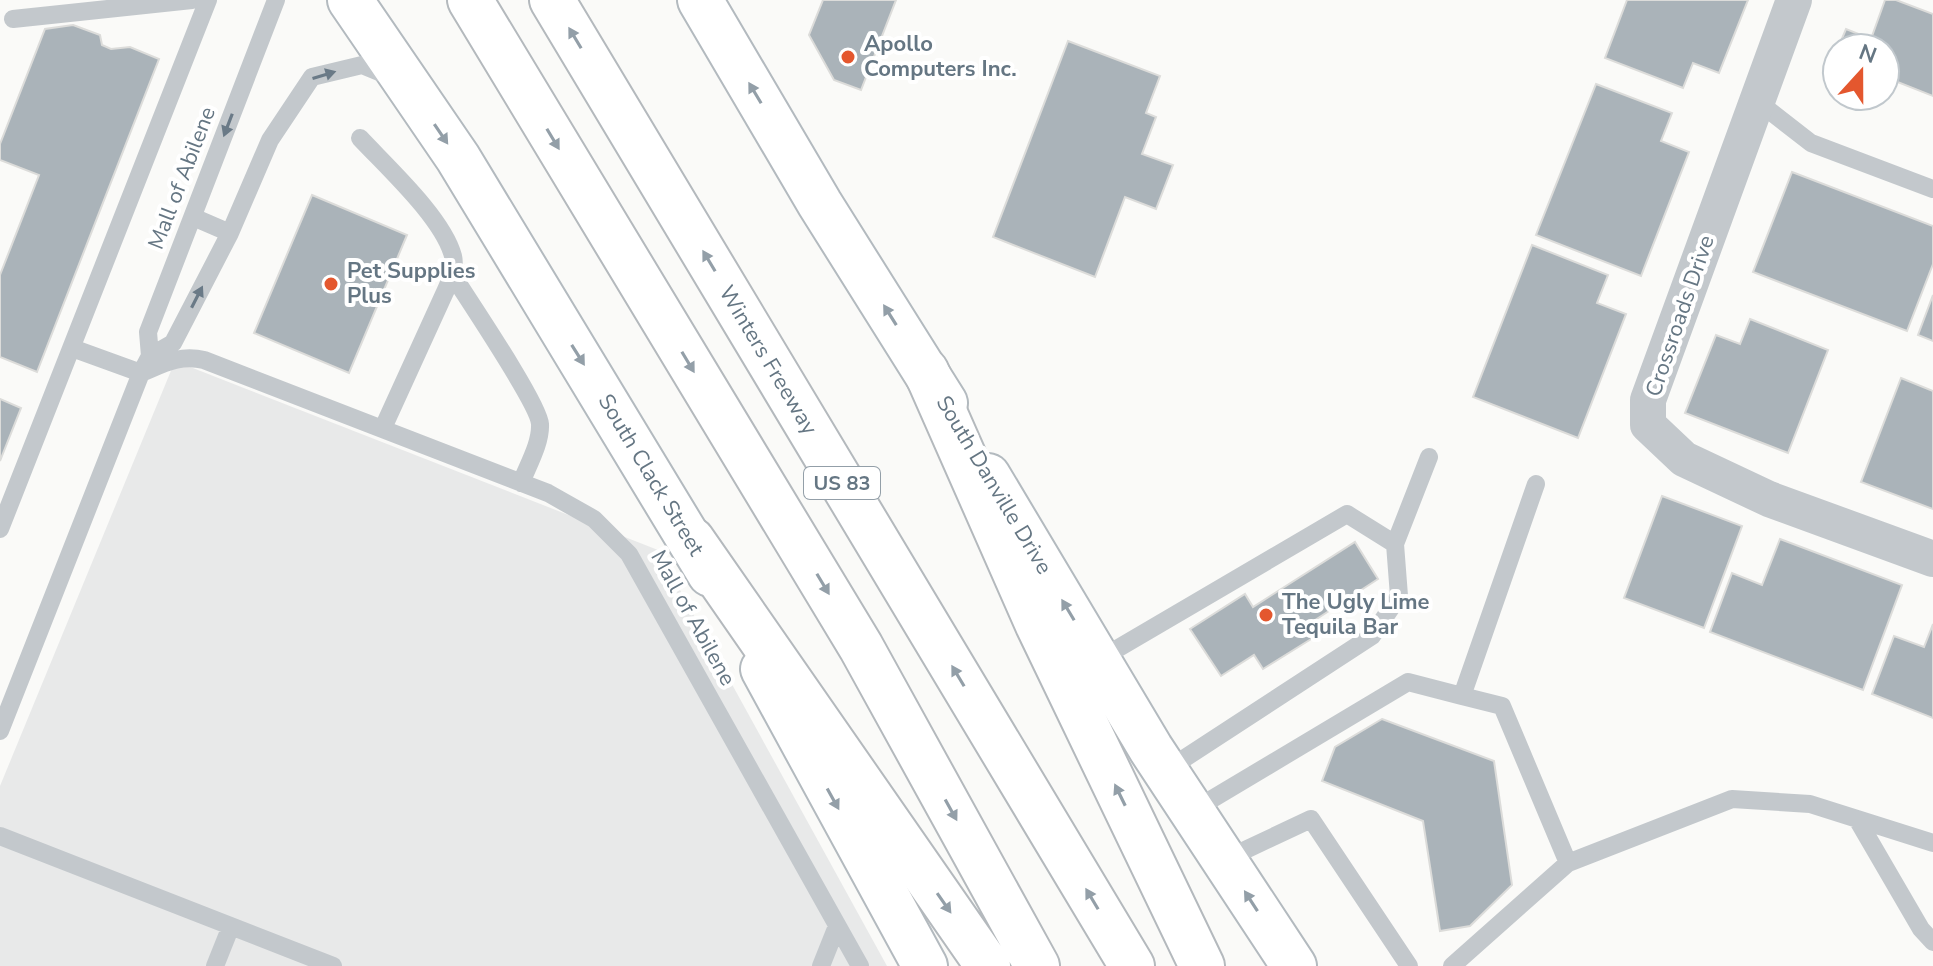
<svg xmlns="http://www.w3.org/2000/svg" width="1933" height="966" font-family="'Nunito Sans',sans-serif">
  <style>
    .built { fill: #e8e9e9 }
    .building { fill: #aab3b9; stroke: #dcdcda; stroke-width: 2 }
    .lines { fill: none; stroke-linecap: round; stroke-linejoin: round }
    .secondary-casing { stroke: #b3babf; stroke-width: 48 }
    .motorway-casing { stroke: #b4b9bd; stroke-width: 48 }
    .service { stroke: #c3c8cc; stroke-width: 18 }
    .minor { stroke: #c3c8cc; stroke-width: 36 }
    .secondary { stroke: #fff; stroke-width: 44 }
    .motorway { stroke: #fff; stroke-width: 44 }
    .oneway { fill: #939fa8 }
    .oneway2 { fill: #6a7a87 }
    .poi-dot { fill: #e4572e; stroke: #fff; stroke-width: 3 }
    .labels { text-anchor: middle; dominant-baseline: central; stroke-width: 8; stroke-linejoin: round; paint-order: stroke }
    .shield { fill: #fff; stroke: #939fa8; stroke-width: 2 }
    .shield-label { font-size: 20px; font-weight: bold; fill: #657683 }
    .poi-label { font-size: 22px; font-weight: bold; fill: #657683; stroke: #fff; text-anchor: start }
    .street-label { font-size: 22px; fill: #657683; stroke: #fff }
  </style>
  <rect width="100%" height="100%" fill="#fafaf8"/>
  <path class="built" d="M175 361 658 550 887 966H0V786Z"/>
  <path class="building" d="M823 0H896L861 90 834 80 809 35Z
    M1627 0H1748L1719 73 1693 63 1683 88 1605 58Z
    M1885 0H1896L1933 14V96L1885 77V48H1838L1846 29 1871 39Z
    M73 25 100 35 102 45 111 49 130 47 159 59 37 372 0 357V275L39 175 0 160V144L45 29Z
    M1068 41 1160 76 1146 113 1156 117 1142 154 1173 165 1156 209 1125 197 1095 277 993 237Z
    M1596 84 1672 113 1661 141 1689 152 1641 276 1536 235Z
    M1792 172 1933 226V264L1907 331 1753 272Z
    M312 195 407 235 349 373 254 333Z
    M1532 245 1608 275 1597 303 1626 314 1578 438 1473 397Z
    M1933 295V341L1918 335Z
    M1750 319 1828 350 1788 453 1685 413 1716 335 1740 344Z
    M1901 378 1933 391V509L1861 482Z
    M0 399 21 408 0 461Z
    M1662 496 1742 526 1704 628 1624 598Z
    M1780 539 1902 585 1863 690 1710 632 1732 573 1762 585Z
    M1355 542 1378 579 1309 624 1316 636 1263 669 1254 655 1221 676 1190 629 1245 594 1253 607Z
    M1933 624V718L1872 694 1894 636 1924 647Z
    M1382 719 1494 761 1512 885 1470 926 1440 931 1423 821 1322 781 1335 747Z"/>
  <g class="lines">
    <defs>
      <path id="secondary" d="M350 0 458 158 710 574
        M700 0 820 204 945 403
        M988 476 1151 749 1294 966
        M763 669 925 966"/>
      <path id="motorway" d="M470 0 861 647 1037 966
        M552 0 1132 966
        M926 371 1038 625 1202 966
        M692 540 988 966"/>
    </defs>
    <use href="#secondary" class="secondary-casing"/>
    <use href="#motorway" class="motorway-casing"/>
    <path class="service" d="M13 19 192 0
      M1757 101 1811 143 1933 189
      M360 138C387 167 443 218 453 256 456 268 450 281 445 292L383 428
      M193 217 230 233
      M452 274C467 298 539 404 540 424 541 443 528 465 521 483
      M72 348 141 373
      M150 356 173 343 230 233 270 140 312 77 362 65 391 77
      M141 373C163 364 180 354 204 360L548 493 594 519 629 554 860 966
      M0 529 208 0
      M1395 544 1429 457
      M1098 660 1347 514 1395 544 1399 596 1372 636 1165 771
      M0 731 141 373 150 356 148 332 276 0
      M1192 811 1408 682 1462 696
      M1857 819 1921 929 1933 942
      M0 836 333 966
      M1224 860 1311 819 1409 966
      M1568 863 1732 799 1810 804 1933 843
      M215 966 231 926
      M821 966 837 926
      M1452 966 1568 863 1502 706 1462 696 1536 484"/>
    <path class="minor" d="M1794 0 1648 400V425L1684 459 1769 499 1933 559"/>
    <use href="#secondary" class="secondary"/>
    <use href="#motorway" class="motorway"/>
  </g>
  <defs><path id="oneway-solid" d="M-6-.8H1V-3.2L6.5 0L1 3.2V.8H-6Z" transform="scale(2)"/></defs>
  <g class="oneway">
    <use href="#oneway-solid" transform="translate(575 38) rotate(-121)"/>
    <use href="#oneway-solid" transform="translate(755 93) rotate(-121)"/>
    <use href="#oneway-solid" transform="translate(441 134) rotate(56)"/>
    <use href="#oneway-solid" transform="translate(553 139) rotate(59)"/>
    <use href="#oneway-solid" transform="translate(709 261) rotate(-121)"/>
    <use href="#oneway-solid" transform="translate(890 315) rotate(-122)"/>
    <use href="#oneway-solid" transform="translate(578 355) rotate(58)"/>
    <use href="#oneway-solid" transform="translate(688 362) rotate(59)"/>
    <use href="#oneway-solid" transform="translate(823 584) rotate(59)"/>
    <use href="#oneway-solid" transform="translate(1068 610) rotate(-121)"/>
    <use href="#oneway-solid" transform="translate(958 676) rotate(-121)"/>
    <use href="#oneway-solid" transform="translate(1120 795) rotate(-116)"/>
    <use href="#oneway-solid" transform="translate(833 799) rotate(61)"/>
    <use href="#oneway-solid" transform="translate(951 810) rotate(61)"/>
    <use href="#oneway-solid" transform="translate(1092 899) rotate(-121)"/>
    <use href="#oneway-solid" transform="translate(1251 901) rotate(-123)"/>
    <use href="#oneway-solid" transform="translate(944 903) rotate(55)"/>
  </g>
  <g class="oneway2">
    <use href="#oneway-solid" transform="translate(324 75) rotate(-17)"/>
    <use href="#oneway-solid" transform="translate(228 125) rotate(111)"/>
    <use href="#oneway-solid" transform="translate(197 297) rotate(-63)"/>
  </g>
  <g class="poi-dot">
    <circle cx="848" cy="57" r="8"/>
    <circle cx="331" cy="284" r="8"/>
    <circle cx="1266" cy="615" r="8"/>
  </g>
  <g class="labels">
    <rect class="shield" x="804" y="467" width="76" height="32" rx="6"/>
    <g class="shield-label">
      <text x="842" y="483">US 83</text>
    </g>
    <g class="poi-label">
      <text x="864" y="44">Apollo<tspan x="864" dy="25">Computers Inc.</tspan></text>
      <text x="347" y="271">Pet Supplies<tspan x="347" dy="25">Plus</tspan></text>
      <text x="1282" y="602">The Ugly Lime<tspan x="1282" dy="25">Tequila Bar</tspan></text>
    </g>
    <g class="street-label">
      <text transform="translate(182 178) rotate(-69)">Mall of Abilene</text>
      <text transform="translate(1680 316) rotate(-71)">Crossroads Drive</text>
      <text transform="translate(768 360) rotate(59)">Winters Freeway</text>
      <text transform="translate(651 475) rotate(59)">South Clack Street</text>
      <text transform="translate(994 485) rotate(59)">South Danville Drive</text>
      <text transform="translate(693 618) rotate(61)">Mall of Abilene</text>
    </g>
  </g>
  <g transform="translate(1861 72) rotate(21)"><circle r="38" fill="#ffffff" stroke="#c1c8cd" stroke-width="2"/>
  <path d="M0-6L14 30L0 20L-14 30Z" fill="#e4572e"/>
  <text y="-12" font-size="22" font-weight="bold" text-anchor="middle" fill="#657683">N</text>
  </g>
</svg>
